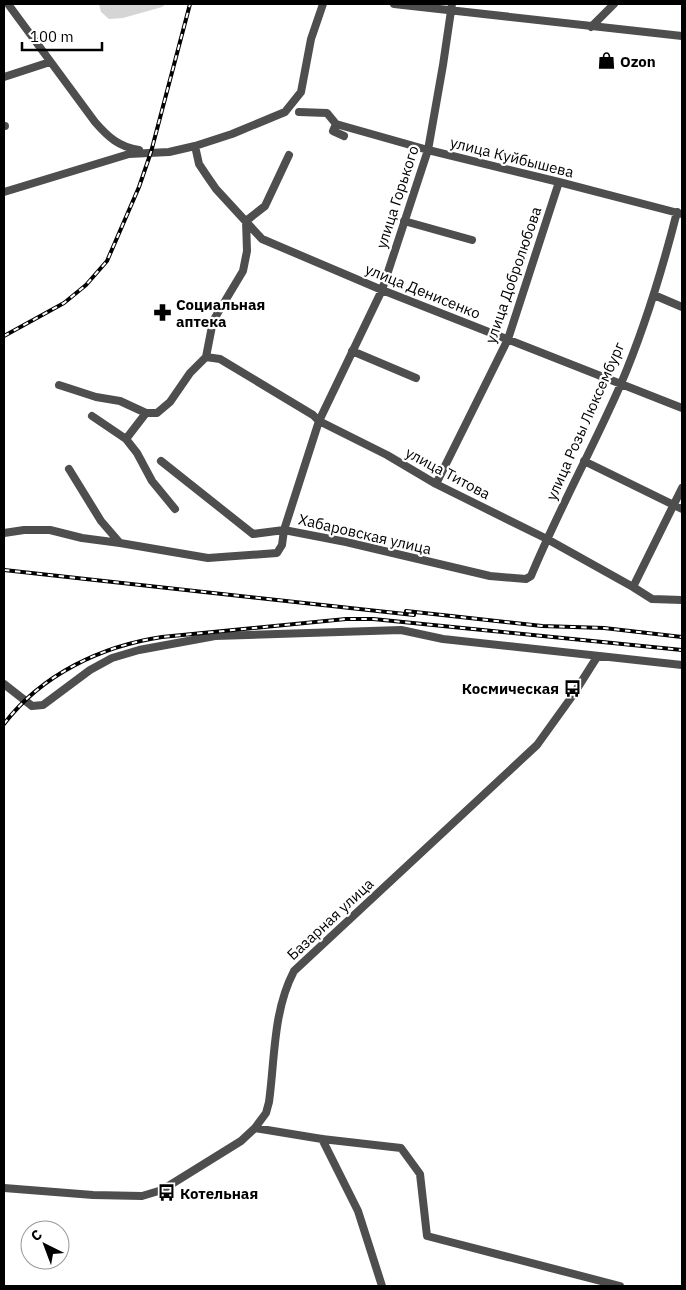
<svg xmlns="http://www.w3.org/2000/svg" width="686" height="1290" font-family="'IBM Plex Sans',sans-serif">
  <style>
    .grass { fill: #d5d5d5 }
    .lines { fill: none; stroke-linecap: round; stroke-linejoin: round }
    .minor { stroke: #4e4e4e; stroke-width: 8 }
    .rail-casing { stroke: #000; stroke-width: 4 }
    .rail { stroke: #fff; stroke-width: 2; stroke-dasharray: 5.5; stroke-linecap: butt }
    .labels { text-anchor: middle; dominant-baseline: central; stroke-width: 4.5; stroke-linejoin: round; paint-order: stroke }
    .poi-label { font-size: 15px; font-weight: bold; fill: #000; stroke: #fff; text-anchor: start }
    .street-label { font-size: 15px; fill: #000; stroke: #fff }
  </style>
  <rect width="100%" height="100%" fill="#fff"/>
  <path class="grass" d="M99 4H166L162 7 123 18 109 19 101 12Z"/>
  <g class="lines">
    <path class="minor" d="M8 4 95 122C108 137 119 147 139 150
      M394 4 682 36
      M591 27 614 4
      M4 77 50 62
      M299 112 327 113 336 124 333 131 344 136
      M336 124 428 150 559 182 682 214
      M4 126H5
      M195 146 199 164 207 176 216 189 262 239 382 290 682 408
      M4 192 129 154 169 152 195 146 232 134 285 112 301 92 311 39 323 4
      M404 221 472 240
      M654 295 682 307
      M352 351 416 378
      M206 357 220 359 313 415 319 421 387 455 436 484 547 539 633 587 652 599 682 600
      M59 385 96 397 120 401 146 413H157L170 402 190 373 206 357 213 321 243 271 247 251 246 221 265 206 289 155
      M92 416 126 439 137 453 152 481 175 509
      M126 439 146 413
      M161 461 253 534 284 530 346 542 490 576 526 579 531 576C558 511 592 450 620 386 644 330 662 271 677 212
      M584 461 682 509
      M69 469 101 521 120 543 208 558 277 553 282 545 284 530 319 421 382 290 428 150 443 65 452 4
      M436 484 508 339 559 182
      M4 533 24 530H50L82 538 120 543
      M633 587 682 488
      M4 684 32 706 43 705 90 670 112 658 139 650 215 636 401 630 443 639 682 665
      M255 1128 322 1139 401 1148 420 1174 427 1236 620 1286
      M322 1139 358 1211 382 1286
      M4 1188 93 1195 142 1196 162 1190 241 1141 255 1128 266 1113 269 1102C275 1058 273 1011 294 971L537 745 573 695 597 657"/>
    <defs>
      <path id="rail" d="M4 336 64 303 86 285 107 261 139 187 151 152 190 4
        M4 570 414 615
        M406 611 542 626 604 628 682 637
        M4 724C42 674 102 646 162 637L346 619H373L682 650"/>
    </defs>
    <use href="#rail" class="rail-casing"/>
    <use href="#rail" class="rail"/>
  </g>
  <defs>
    <symbol id="shop-bare" viewBox="-9 -9 18 18"><path d="M-5-2.5h2.3a2.7 3.5 0 0 1 5.4 0H5L5.5 6h-11ZM-1.5-2.5h3a1.5 2.3 0 0 0-3 0Z" fill="#000" stroke="#fff" stroke-width="2.5" paint-order="stroke"/></symbol>
    <symbol id="pharmacy-bare" viewBox="-9 -9 18 18"><path d="M-2-6h4v4h4v4h-4v4h-4v-4h-4v-4h4Z" fill="#000" stroke="#fff" stroke-width="2.5" paint-order="stroke"/></symbol>
    <symbol id="bus-bare" viewBox="-9 -9 18 18"><path d="M-5-6H5V4H4V6H2V4H-2V6H-4V4H-5ZM-3.5-4V0h7V-4ZM-3.5 1.2v1.5H-2V1.2ZM2 1.2v1.5H3.5V1.2Z" fill="#000" stroke="#fff" stroke-width="2.5" paint-order="stroke"/></symbol>
  </defs>
  <g fill-rule="evenodd">
    <use href="#shop-bare" x="594" y="48" width="25" height="25"/>
    <use href="#pharmacy-bare" x="150" y="300" width="25" height="25"/>
    <use href="#bus-bare" x="560" y="676" width="25" height="25"/>
    <use href="#bus-bare" x="154" y="1180" width="25" height="25"/>
  </g>
  <g class="labels">
    <g class="poi-label">
      <text x="620" y="61">Ozon</text>
      <text x="176" y="304">Социальная<tspan x="176" dy="17">аптека</tspan></text>
      <text x="559" y="688" text-anchor="end">Космическая</text>
      <text x="180" y="1193">Котельная</text>
    </g>
    <g class="street-label">
      <text transform="translate(512 157) rotate(14)">улица Куйбышева</text>
      <text transform="translate(397 197) rotate(-72)">улица Горького</text>
      <text transform="translate(513 275) rotate(-71)">улица Добролюбова</text>
      <text transform="translate(423 291) rotate(22)">улица Денисенко</text>
      <text transform="translate(585 421) rotate(-66)">улица Розы Люксембург</text>
      <text transform="translate(448 473) rotate(28)">улица Титова</text>
      <text transform="translate(365 534) rotate(13)">Хабаровская улица</text>
      <text transform="translate(330 919) rotate(-43)">Базарная улица</text>
    </g>
  </g>
  <rect width="686" height="1290" fill="none" stroke="#000000" stroke-width="10"/>
  <g transform="translate(45 1245) rotate(318)"><circle r="24" fill="#ffffff" stroke="#999999"/>
  <path d="M0-4L9 19L0 12L-9 19Z" fill="#000000"/>
  <text y="-8" font-size="14" font-weight="bold" text-anchor="middle" fill="#000000">С</text>
  </g>
  <path d="M22 42v8h80v-8" fill="none" stroke="#000000" stroke-width="2.5"/>
  <text x="30" y="42" font-size="15" fill="#000000" stroke="#ffffff" stroke-width="4" paint-order="stroke">100 m</text>
</svg>
